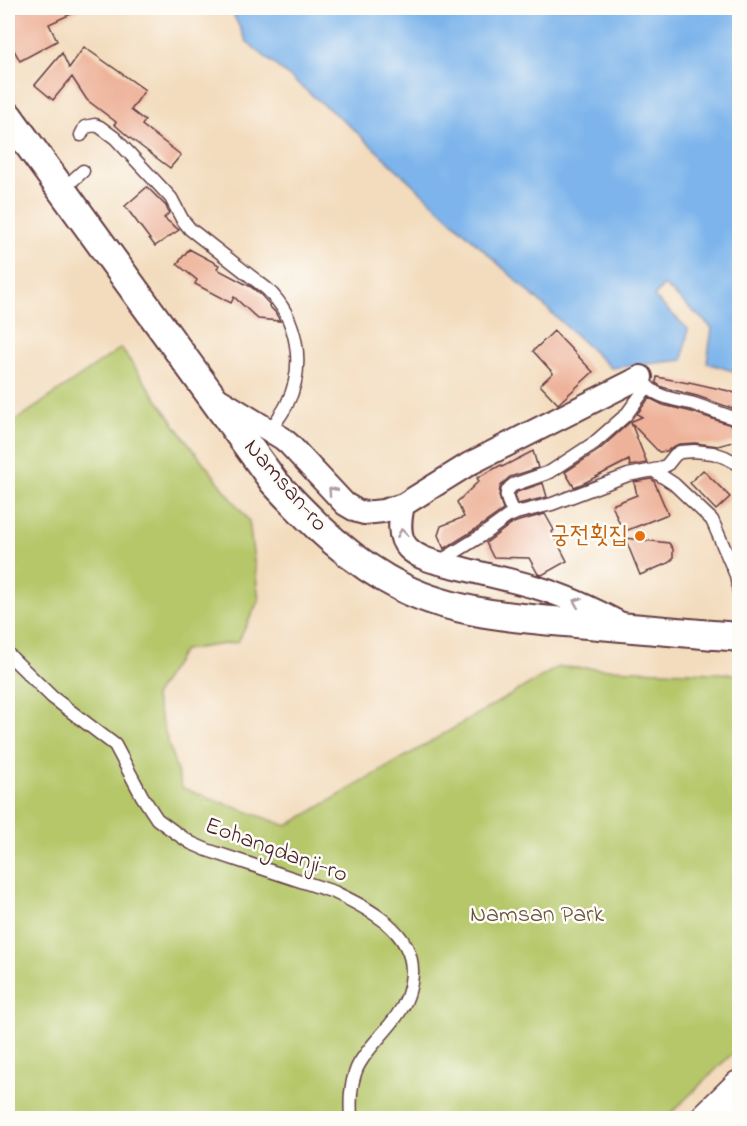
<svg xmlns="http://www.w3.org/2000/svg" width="747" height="1126" font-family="'Indie Flower','Poor Story',sans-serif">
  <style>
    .green { fill: #b6c76b; stroke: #80734b; stroke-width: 1.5 }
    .water { fill: #7bb4eb; stroke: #626a8b; stroke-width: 1.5 }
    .building { fill: #eeb29a }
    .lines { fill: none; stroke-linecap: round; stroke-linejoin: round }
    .service-casing { stroke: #633b41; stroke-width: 15 }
    .minor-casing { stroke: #633b41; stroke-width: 26 }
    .tertiary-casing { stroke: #633b41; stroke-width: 32 }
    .primary-casing { stroke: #633b41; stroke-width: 36 }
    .service { stroke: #fff; stroke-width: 12 }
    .minor { stroke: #fff; stroke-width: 22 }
    .tertiary { stroke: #fff; stroke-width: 28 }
    .primary { stroke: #fff; stroke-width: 33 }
    .oneway { stroke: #ae9aa0 }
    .food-dot { fill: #e8710a; stroke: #fdfcf7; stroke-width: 2 }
    .labels { text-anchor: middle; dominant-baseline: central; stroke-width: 5; stroke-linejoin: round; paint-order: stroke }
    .street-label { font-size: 24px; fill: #4a1f2b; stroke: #fdfcf7 }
    .food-label { font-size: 24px; fill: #c56008; stroke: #fdfcf7; text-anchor: end }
    .park-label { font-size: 24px; fill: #6a513e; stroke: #fdfcf7 }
  </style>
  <rect width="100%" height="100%" fill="#fdfcf7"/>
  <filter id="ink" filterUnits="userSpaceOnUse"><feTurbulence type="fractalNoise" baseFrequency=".0167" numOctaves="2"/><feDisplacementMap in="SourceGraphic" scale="12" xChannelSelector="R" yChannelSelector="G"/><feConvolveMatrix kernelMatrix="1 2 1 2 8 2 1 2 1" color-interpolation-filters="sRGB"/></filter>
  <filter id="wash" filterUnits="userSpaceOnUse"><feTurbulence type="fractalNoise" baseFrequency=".008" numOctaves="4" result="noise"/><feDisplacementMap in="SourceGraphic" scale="24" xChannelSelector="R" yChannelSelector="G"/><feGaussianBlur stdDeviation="1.35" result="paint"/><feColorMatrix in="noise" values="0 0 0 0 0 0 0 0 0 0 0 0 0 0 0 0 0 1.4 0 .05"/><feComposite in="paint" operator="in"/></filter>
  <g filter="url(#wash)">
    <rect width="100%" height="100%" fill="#f3dcbd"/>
    <path class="green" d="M121 348 183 436 249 521 259 600 238 642 184 650 154 696 182 788 287 826 558 667 739 674V1047L666 1118H8V426Z"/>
    <path class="water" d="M234 8H739V373L707 363 712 328 664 285 654 297 688 329 683 360 611 368 352 128 247 42 234 16Z"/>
    <g id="blocks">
      <path class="building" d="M19 8H84L49 24 57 41 20 61 8 39V18Z
        M84 47 145 90 131 110 145 121 142 125 181 155 170 168 130 138 114 124 116 122 87 100 72 77 53 100 35 85 62 53 69 68Z
        M147 187 166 206 169 213 164 218 179 230 155 246 125 206Z
        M189 249 219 265 217 269 251 287 261 295 270 305 269 306 275 312 280 321 258 319 234 297 231 303 195 284 197 280 177 264Z
        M554 331 593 372 558 404 540 385 553 373 533 351Z
        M657 377 688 383 689 382 729 391 740 395V411L697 396 662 387 656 383Z
        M649 398 663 405 692 412 740 428V440L718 446 695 443 679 444 671 448 667 451 659 452 631 423 647 463 630 466 629 460 584 483 574 487 565 472 599 450 630 422 642 417 637 414Z
        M533 451 538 468 510 477 504 482 500 487 499 496 503 510 476 529 444 549 438 535 441 526 464 517 457 502 479 481 477 478 501 465 502 467Z
        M703 470 730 497 716 510 690 483Z
        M651 479 654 481 668 514 623 532 612 505 637 495 634 482Z
        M543 483 547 497 518 504 515 495 517 492Z
        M545 514 554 530 552 532 567 561 542 575 538 574 529 558 493 557 486 543 511 524 519 521Z
        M625 538 669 543 673 549V559L668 563 640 575Z"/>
    </g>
  </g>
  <g filter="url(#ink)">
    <use href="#blocks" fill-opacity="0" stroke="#633b41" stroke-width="1.5"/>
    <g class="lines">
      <defs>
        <path id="service" d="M81 135 85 127 95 125 100 127 115 138 171 198 182 219 190 229 267 289C298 318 306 366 287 404 283 413 275 422 270 431
          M62 190 83 171
          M643 380C653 398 675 399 694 404 709 409 724 415 740 420
          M654 471 674 484 712 520 736 575 740 597
          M514 514C509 503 501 493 513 485L550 472 594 443 626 415 643 392 646 386
          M439 562 481 536 507 517 516 513 552 504 628 475 659 469 667 465 675 455 680 452 694 451 713 453 725 457 740 465
          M8 654 52 697 115 745 142 796 157 819 176 833 191 843 207 850 334 892C367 908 414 930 412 974 411 990 406 1004 396 1017 384 1034 366 1049 357 1068 350 1085 350 1101 351 1118"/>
        <path id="minor" d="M218 399 282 438 289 444 345 504 357 511 364 513 383 511 403 505 469 464 641 377
          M403 505C400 519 397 537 408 548 422 562 446 564 464 569 487 575 511 580 535 587 566 596 594 609 623 625"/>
        <path id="tertiary" d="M8 116 274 482C312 523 352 563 403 588 456 614 519 618 576 623 631 628 685 633 740 637"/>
        <path id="primary" d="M708 1118 740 1087"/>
      </defs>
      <use href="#service" class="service-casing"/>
      <use href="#minor" class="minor-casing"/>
      <use href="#tertiary" class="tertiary-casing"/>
      <use href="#primary" class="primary-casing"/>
      <use href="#service" class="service"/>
      <use href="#minor" class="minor"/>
      <use href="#tertiary" class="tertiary"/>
      <use href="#primary" class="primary"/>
    </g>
    <defs><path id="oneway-chevron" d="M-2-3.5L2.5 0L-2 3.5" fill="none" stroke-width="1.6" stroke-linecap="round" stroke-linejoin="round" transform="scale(1.5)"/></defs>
    <g class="oneway">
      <use href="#oneway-chevron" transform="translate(332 491) rotate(-132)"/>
      <use href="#oneway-chevron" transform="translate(402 533) rotate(-100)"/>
      <use href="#oneway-chevron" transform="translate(577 602) rotate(-158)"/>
    </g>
  </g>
  <circle class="food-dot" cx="640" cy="536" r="6"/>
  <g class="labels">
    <g class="street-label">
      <text transform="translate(285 486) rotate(49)">Namsan-ro</text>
      <text transform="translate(276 851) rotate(20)">Eohangdanji-ro</text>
    </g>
    <g class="food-label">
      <text x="628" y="536">궁전횟집</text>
    </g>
    <g class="park-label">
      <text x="537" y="915">Namsan Park</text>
    </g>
  </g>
  <rect width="747" height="1126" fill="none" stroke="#fdfcf7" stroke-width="30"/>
</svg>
